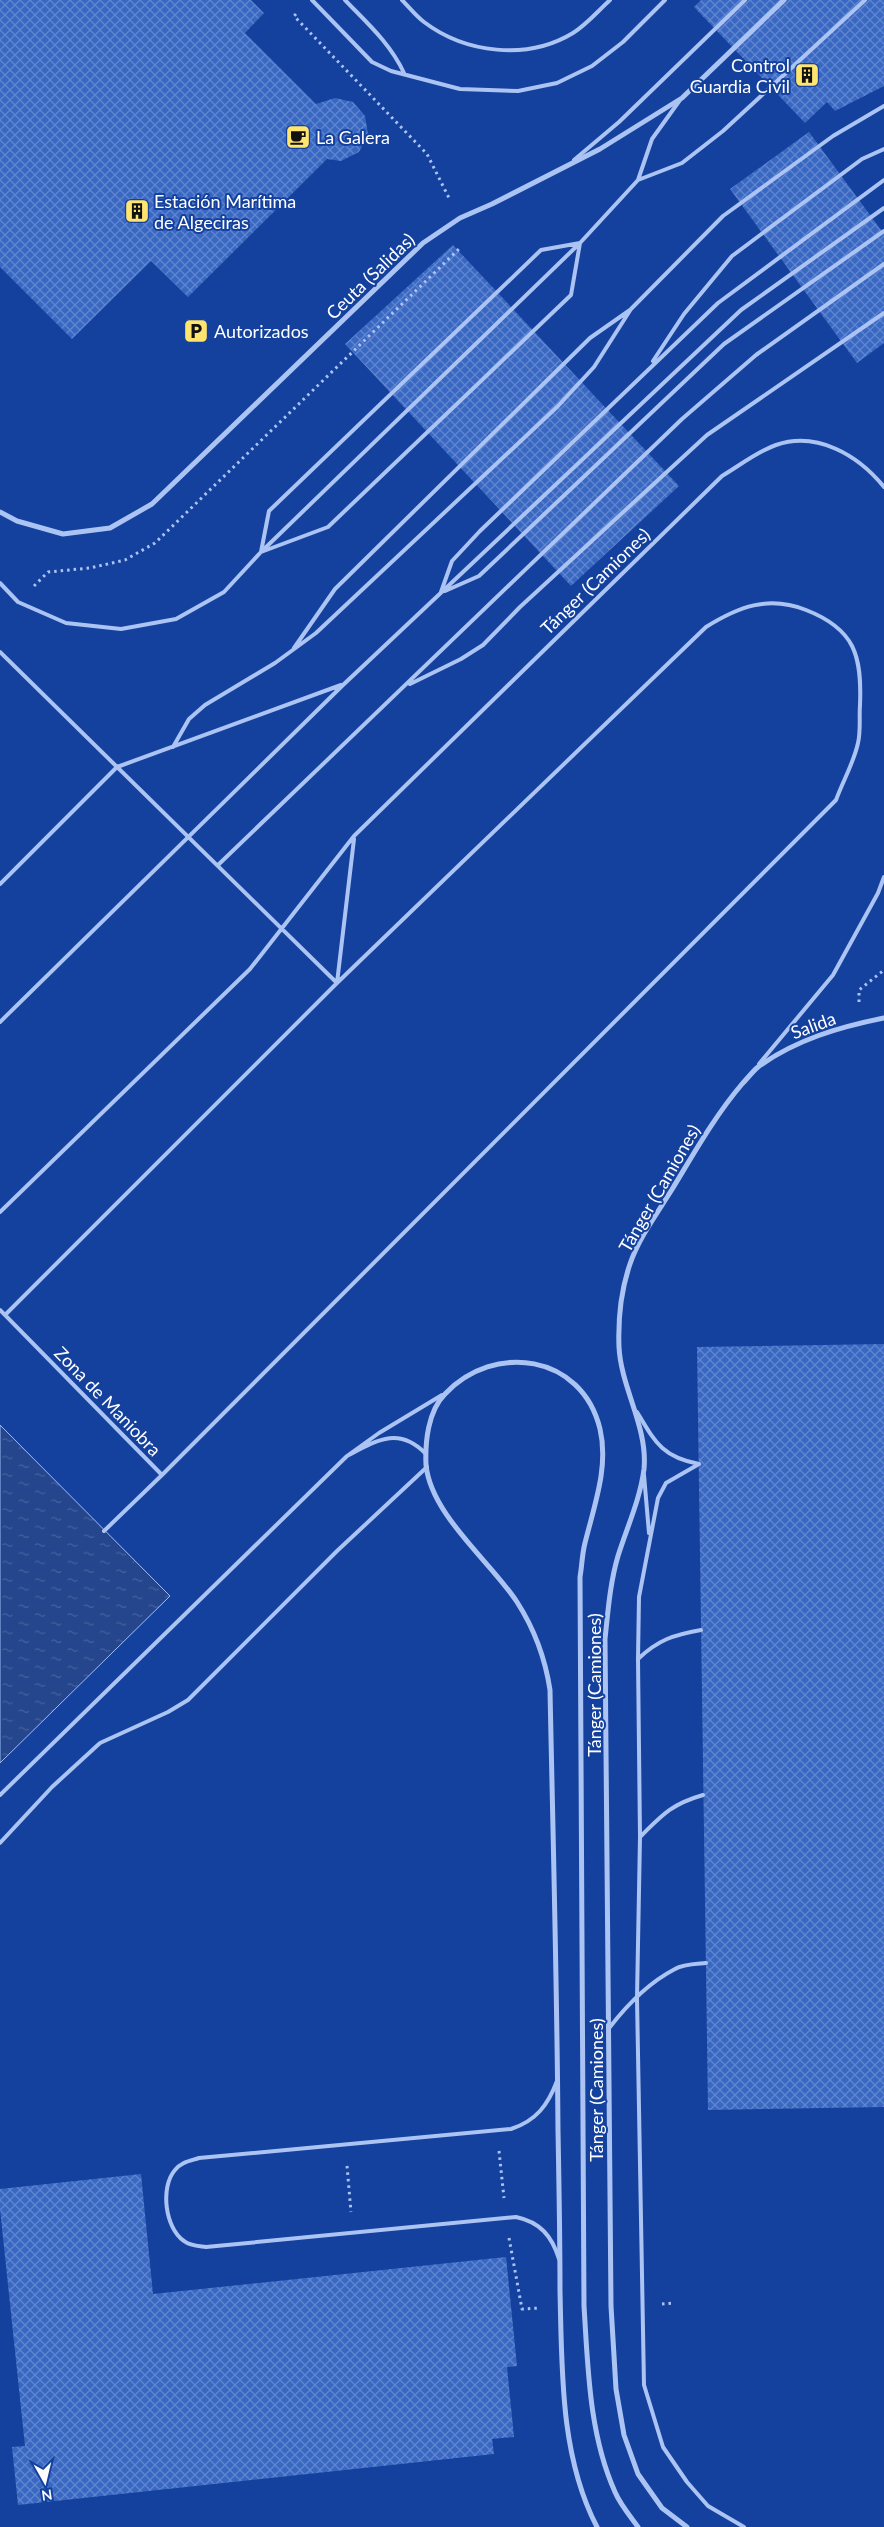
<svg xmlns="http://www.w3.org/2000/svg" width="884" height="2527" font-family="Lato,sans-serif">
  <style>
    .water { fill: url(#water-ripples); stroke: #9ebdf6 }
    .building { fill: url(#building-cross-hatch) }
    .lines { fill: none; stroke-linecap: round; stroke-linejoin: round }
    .path { stroke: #abc4f3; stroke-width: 3; stroke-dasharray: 2.5 4; stroke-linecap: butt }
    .service { stroke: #abc4f3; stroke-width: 4 }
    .minor { stroke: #abc4f3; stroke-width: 5 }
    .labels { text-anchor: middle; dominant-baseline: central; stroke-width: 4; stroke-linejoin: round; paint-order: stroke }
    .poi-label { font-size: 18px; fill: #fff; stroke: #14419d; text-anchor: start }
    .street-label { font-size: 18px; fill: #fff; stroke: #14419d }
  </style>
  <defs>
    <pattern id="water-ripples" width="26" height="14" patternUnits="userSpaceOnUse" patternTransform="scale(1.25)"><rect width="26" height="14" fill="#25468c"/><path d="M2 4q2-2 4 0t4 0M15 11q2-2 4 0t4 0" fill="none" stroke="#46629d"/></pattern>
    <pattern id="building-cross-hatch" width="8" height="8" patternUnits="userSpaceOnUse" patternTransform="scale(1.25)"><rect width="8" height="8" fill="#3968c3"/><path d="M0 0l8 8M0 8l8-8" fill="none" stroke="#6186cf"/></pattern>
  </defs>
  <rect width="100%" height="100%" fill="#14419d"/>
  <path class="water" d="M0 1425 170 1596 0 1763Z"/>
  <path class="building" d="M0 0H251L264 13 245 33 316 104 335 98 353 102 365 116 368 134 359 152 341 161 327 159 188 297 151 261 72 339 0 267Z
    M701 0H884V86L835 111 827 102 805 123 694 7Z
    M809 132 884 234V343L857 363 730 189Z
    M453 245 679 486 571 586 345 344Z
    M884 1344V2107L708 2110 697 1347Z
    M141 2174 153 2294 506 2257 517 2366 507 2367 514 2437 492 2439 494 2454 18 2505 12 2447 25 2446 0 2209V2189Z"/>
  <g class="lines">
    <path class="path" d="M296 14 294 16 427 154 449 198
      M34 586 48 572 90 568 125 560 155 543 461 247
      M859 1002V990L884 970
      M499 2151 504 2198
      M347 2166 351 2212
      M509 2238 522 2309 539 2308
      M662 2304 674 2303"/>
    <path class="service" d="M312 0 372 62 391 71 460 89 518 91 557 83 592 66 623 42 665 0
      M345 0C367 23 390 43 404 73
      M402 0C409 7 416 16 424 22 465 53 527 61 573 33 586 25 598 11 610 0
      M574 160 619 122 745 0
      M638 180 682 163 723 131 865 0
      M580 243 571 295 328 527 261 552 269 511 541 250Z
      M653 361 684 314 732 256 862 159 884 149
      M0 583 18 602 66 623 121 629 176 619 224 592 261 552 580 243 638 180 652 139 680 100
      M445 591 479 576 724 344 884 231
      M441 592 452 561 480 531 718 303 884 180
      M294 648 335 589 590 338 630 310
      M0 652 337 983 706 627C738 607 768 595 806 610 855 629 862 656 860 705 859 717 861 731 858 743 854 762 843 781 836 800L162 1475
      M410 684 461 659 483 645 520 607 707 435 884 313
      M173 747 189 719 205 705 275 663 316 633 558 406 594 367 631 309 723 216 833 136 884 106
      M218 865 682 419 756 355 884 264
      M0 884 117 767 341 685
      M0 1022 343 685 741 310 884 208
      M759 1064 833 975 878 893 884 877
      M0 1212 250 969 354 836 722 476C739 466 758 451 776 445 817 431 858 455 884 487
      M0 1310 162 1475 104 1531
      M5 1315 337 983 354 839
      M637 1412C655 1442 662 1457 699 1464
      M426 1454C399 1426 377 1440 347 1456L379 1433 442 1395
      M699 1464 666 1483 658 1498 639 1597 638 1659 640 1837 637 1998 644 2385 663 2447 687 2482 708 2506 744 2527
      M644 1475 649 1533
      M638 1659C658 1640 673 1635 701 1630
      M0 1795 347 1456
      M640 1837C663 1814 672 1804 703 1795
      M0 1843 52 1787 100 1743 168 1712 188 1700 337 1551 427 1467
      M610 2027C627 2005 650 1982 675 1969 683 1964 696 1964 706 1963
      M557 2081C548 2105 536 2121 511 2129L199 2158C190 2161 181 2162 175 2170 160 2187 165 2228 184 2241 190 2246 199 2246 206 2247L516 2217C540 2222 552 2236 559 2259"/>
    <path class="minor" d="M0 512 17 521 63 534 110 528 152 504 423 243 460 218 492 204 600 149 682 98 784 0
      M597 2527C560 2456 562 2370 560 2291 560 2237 559 2184 558 2130 557 1983 553 1837 550 1690 545 1657 535 1630 517 1602 491 1562 431 1515 426 1465 425 1442 428 1411 445 1394 494 1342 582 1354 600 1429 609 1467 594 1506 585 1543 582 1554 582 1566 580 1577L584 2306C588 2368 589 2434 615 2492 620 2504 630 2516 638 2527
      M687 2527 662 2508 638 2474 624 2435 616 2389 611 2306 605 1639C608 1611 610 1583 618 1556 627 1527 640 1500 644 1469 648 1427 621 1388 619 1347 618 1320 621 1290 630 1264 639 1238 656 1215 671 1191 693 1155 714 1117 742 1084 747 1079 752 1072 758 1067 795 1040 839 1027 884 1018"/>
  </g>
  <defs>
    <symbol id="building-square" viewBox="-11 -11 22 22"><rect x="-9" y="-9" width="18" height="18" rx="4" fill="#ffe56e" stroke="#14419d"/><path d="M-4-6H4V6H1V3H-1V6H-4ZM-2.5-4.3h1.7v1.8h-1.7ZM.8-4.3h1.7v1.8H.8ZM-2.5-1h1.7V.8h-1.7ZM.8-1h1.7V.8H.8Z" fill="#111"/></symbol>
    <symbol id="cafe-square" viewBox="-11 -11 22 22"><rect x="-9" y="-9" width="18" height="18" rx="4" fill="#ffe56e" stroke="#14419d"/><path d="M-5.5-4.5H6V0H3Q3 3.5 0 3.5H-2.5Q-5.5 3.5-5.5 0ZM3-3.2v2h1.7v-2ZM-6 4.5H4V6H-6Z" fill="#111"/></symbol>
    <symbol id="parking-square" viewBox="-11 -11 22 22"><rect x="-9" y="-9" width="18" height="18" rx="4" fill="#ffe56e" stroke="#14419d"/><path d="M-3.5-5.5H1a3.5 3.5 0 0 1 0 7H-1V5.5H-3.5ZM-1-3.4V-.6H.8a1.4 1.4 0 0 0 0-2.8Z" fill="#111"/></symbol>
  </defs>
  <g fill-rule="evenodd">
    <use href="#building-square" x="793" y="61" width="28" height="28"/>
    <use href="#cafe-square" x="284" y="123" width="28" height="28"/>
    <use href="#building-square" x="123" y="197" width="28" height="28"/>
    <use href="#parking-square" x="182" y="317" width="28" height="28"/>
  </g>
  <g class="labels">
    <g class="poi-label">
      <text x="790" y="65" text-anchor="end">Control<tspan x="790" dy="21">Guardia Civil</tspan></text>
      <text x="316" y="137">La Galera</text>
      <text x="154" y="201">Estación Marítima<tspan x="154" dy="21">de Algeciras</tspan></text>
      <text x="214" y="331">Autorizados</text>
    </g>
    <g class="street-label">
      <text transform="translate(370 276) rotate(-44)">Ceuta (Salidas)</text>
      <text transform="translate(595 581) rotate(-44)">Tánger (Camiones)</text>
      <text transform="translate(813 1025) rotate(-20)">Salida</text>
      <text transform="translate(659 1188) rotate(-60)">Tánger (Camiones)</text>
      <text transform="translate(108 1401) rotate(46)">Zona de Maniobra</text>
      <text transform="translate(594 1685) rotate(-90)">Tánger (Camiones)</text>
      <text transform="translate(596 2090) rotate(-90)">Tánger (Camiones)</text>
    </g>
  </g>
  <g transform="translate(45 2482) rotate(172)" stroke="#14419d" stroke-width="4" paint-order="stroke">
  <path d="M0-4L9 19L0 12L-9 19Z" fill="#ffffff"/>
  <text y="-8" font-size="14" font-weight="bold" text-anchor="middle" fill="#ffffff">N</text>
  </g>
</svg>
